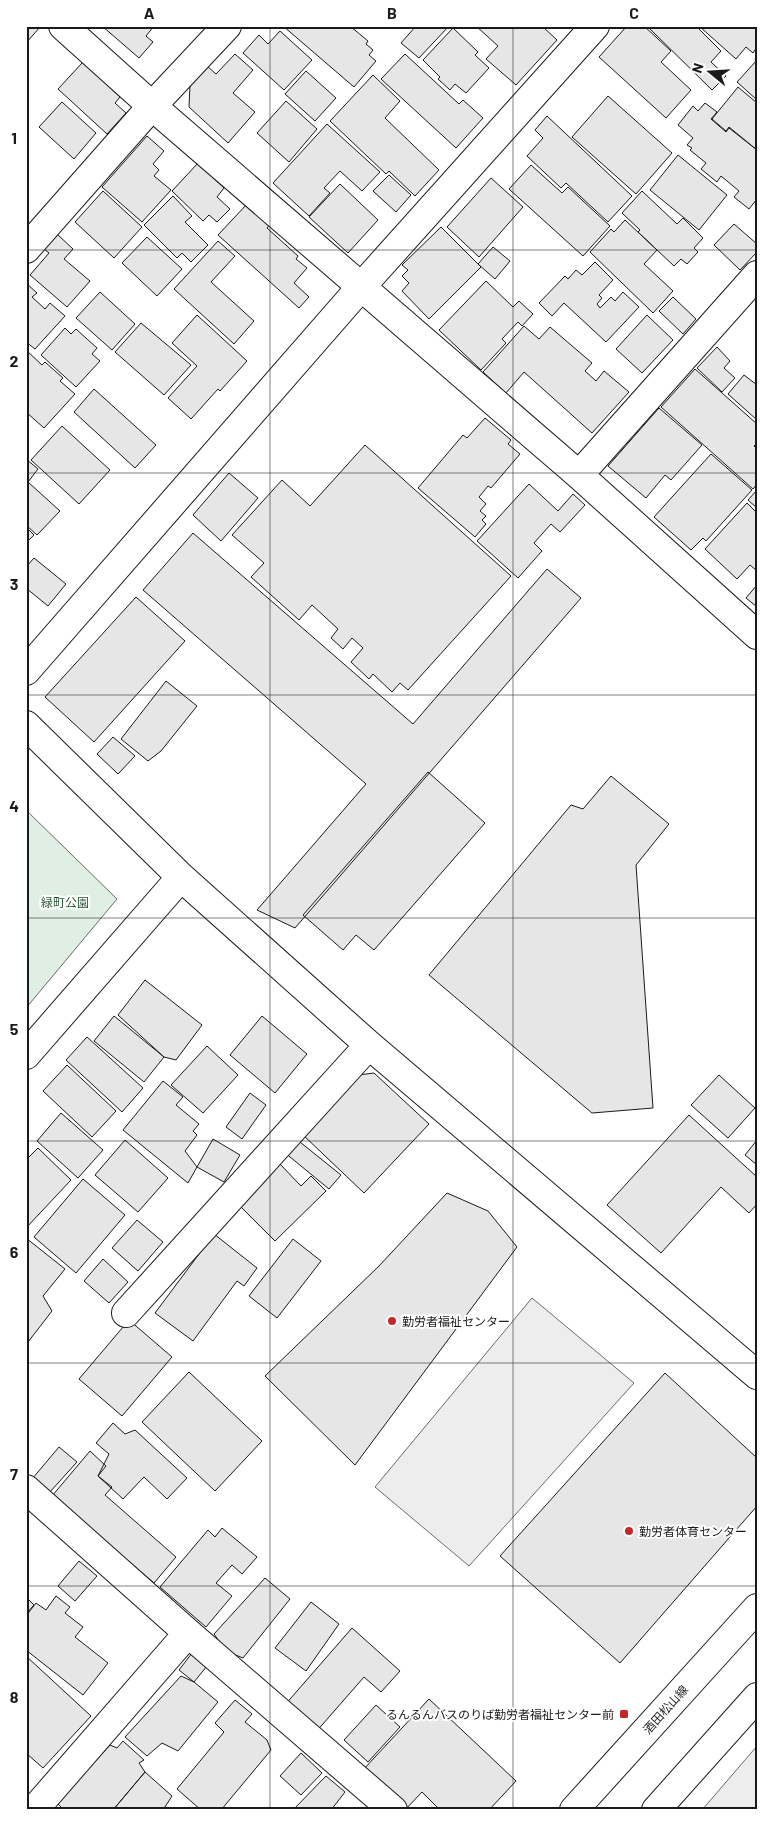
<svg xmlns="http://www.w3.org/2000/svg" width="783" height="1836" font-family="Barlow,'Noto Sans JP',sans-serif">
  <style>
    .green { fill: #e0efe3; stroke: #6a6a6a }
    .parking { fill: #ededed; stroke: #6a6a6a }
    .building { fill: #e6e6e6; stroke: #1a1a1a }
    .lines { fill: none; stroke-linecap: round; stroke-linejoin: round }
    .street-casing { stroke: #1a1a1a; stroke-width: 30 }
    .secondary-casing { stroke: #1a1a1a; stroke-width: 30 }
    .primary-casing { stroke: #1a1a1a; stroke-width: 30 }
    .street { stroke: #fff; stroke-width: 28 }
    .secondary { stroke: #fff; stroke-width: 28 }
    .primary { stroke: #fff; stroke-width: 28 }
    .grid { fill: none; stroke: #1a1a1a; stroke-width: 1; stroke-opacity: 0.55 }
    .poi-dot { fill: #c62828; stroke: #fff; stroke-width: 2 }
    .labels { text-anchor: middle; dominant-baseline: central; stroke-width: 4; stroke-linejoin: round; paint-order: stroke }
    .park-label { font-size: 12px; fill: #2b5a34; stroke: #fff }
    .poi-label { font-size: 12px; fill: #1a1a1a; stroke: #fff; text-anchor: start }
    .street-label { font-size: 12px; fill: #1a1a1a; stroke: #fff }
    .neatline { fill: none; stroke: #1a1a1a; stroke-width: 2 }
    .grid-label { font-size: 16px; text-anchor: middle; font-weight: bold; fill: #1a1a1a }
  </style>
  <rect width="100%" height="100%" fill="#fff"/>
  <path class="green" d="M26 810 117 899 26 1008Z"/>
  <path class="parking" d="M532 1298 634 1383 469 1566 375 1487Z
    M757 1746V1810H702Z"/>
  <path class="building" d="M26 26H41L26 43Z
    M102 26H154L146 36 153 42 139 58Z
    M283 26H350L368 41 366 44 373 50 369 55 376 61 354 87Z
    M416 26H449L419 58 401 43Z
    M476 26H542L557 40 516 85 486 59 498 46Z
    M627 26H644L671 51 661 62 691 90 666 118 599 57Z
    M647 26H696L721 51 711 62 726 76 712 90Z
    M699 26H757V47L753 53 746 47 736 59Z
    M453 28 478 52 475 55 489 68 466 93 455 84 450 90 438 79 440 77 423 60Z
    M280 31 312 60 284 90 243 53 259 35 268 44Z
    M235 54 253 70 233 93 255 112 228 143 189 107 190 85 207 66 216 74Z
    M405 54 459 104 463 100 483 118 456 148 381 79Z
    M757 60V100L737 82Z
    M83 62 120 97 115 103 126 113 107 134 58 89Z
    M306 71 336 98 315 121 285 94Z
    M373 75 400 101 385 118 439 170 415 196 389 171 386 174 330 121Z
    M738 87 757 103V150L729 127 726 131 712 119Z
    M608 96 672 153 636 194 572 137Z
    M286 101 317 129 289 162 257 133Z
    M62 102 96 133 74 159 39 127Z
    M705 103 717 112 711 119 726 132 729 128 757 150V199L749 209 734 197 739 191 721 176 717 182 701 169 706 163 690 150 692 148 687 145 693 138 678 125 693 106 698 111Z
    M547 116 632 196 608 222 566 183 561 188 527 156 543 138 535 130Z
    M327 124 380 172 362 191 340 171 324 188 330 193 309 216 273 183Z
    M147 136 164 151 153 164 159 170 154 176 171 190 142 222 102 187Z
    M678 155 727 195 699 230 650 190Z
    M198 163 224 188 217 197 230 209 217 222 209 215 203 221 172 191Z
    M531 165 562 193 568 187 610 226 583 256 509 189Z
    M389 175 411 195 396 212 373 191Z
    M491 178 523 207 479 257 447 227Z
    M340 184 378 220 348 253 309 217Z
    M103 191 142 227 114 258 75 222Z
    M642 191 677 224 683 218 703 238 694 248 698 252 687 264 681 259 674 266 638 232 640 230 622 213Z
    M173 196 192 216 185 222 208 245 191 262 182 253 177 258 144 225Z
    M248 203 270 224 267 228 298 256 296 259 307 268 294 283 309 297 299 308 218 235Z
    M625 220 657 250 644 264 673 291 653 313 590 252 611 229 614 232Z
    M734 224 757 244V252L740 270 714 245Z
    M441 227 481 267 429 319 402 291 409 283 402 276 408 270 402 265Z
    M57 234 73 249 64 259 90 281 67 307 30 275 49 253 44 249Z
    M147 237 182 269 157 296 122 263Z
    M218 241 235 256 211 282 254 321 234 344 174 289Z
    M493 247 510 261 495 279 478 264Z
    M595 262 613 280 599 295 602 298 597 304 600 308 611 297 615 301 623 292 639 307 606 342 564 303 552 316 539 303 565 276 568 279 576 270 582 275Z
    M486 281 513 307 519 301 533 314 522 326 518 322 502 339 506 343 481 370 439 330Z
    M26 283 37 293 32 297 45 309 50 303 65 316 35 349 26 342Z
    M100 292 135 324 112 350 76 318Z
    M673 297 696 319 683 334 659 311Z
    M197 315 247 361 220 391 218 389 191 419 168 398 197 366 172 343Z
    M647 315 673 340 642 373 616 349Z
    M141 323 191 365 164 395 115 352Z
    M524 326 539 339 550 327 592 363 585 371 596 381 604 371 629 392 592 433 524 372 506 393 483 372Z
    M65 328 71 334 76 329 97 348 92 354 100 361 76 387 41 355Z
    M717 347 730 361 724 368 735 378 722 392 697 368Z
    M26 350 42 365 45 362 63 378 60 381 75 394 44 428 26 412Z
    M695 369 757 424V443L754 446 757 449V484L753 489 661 407Z
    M744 375 757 385V420L728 394Z
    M94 389 156 445 135 468 74 412Z
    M659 408 702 445 671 480 665 475 646 498 608 466Z
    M485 418 511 440 508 444 520 454 491 488 488 486 479 497 486 504 480 511 486 516 482 520 486 524 475 537 418 488 463 435 467 438Z
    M62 426 110 470 79 504 31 460Z
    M365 445 511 576 408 690 400 683 392 692 373 674 369 679 351 662 363 648 352 638 343 649 331 638 338 629 312 605 299 620 251 577 264 563 232 535 282 480 310 506Z
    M711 454 752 490 706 541 703 538 691 550 654 517Z
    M26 459 38 469 28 482 60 511 37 535 26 525Z
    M229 473 258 498 221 541 193 515Z
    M529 484 558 511 573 494 585 505 560 532 551 524 534 543 542 551 518 578 477 541Z
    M757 490V508L748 500Z
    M747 503 757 513V571L750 565 737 579 705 549Z
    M26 527 34 535 26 543Z
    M193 533 413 724 547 569 581 598 295 928 257 910 366 784 143 590Z
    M34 558 66 584 48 606 26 588V567Z
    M757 585V607L746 598Z
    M136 597 185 641 94 742 45 697Z
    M166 681 197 706 161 751 148 761 121 739Z
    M113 737 135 756 118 774 97 754Z
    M428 772 485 823 374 950 356 935 343 950 303 915Z
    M611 776 669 824 636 865 653 1108 592 1113 429 975 571 805 583 809Z
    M145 980 202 1025 176 1060 164 1057 118 1015Z
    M114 1016 164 1057 144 1082 94 1041Z
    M262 1016 307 1054 275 1093 230 1055Z
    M87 1037 143 1088 122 1112 66 1060Z
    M207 1046 238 1075 203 1113 171 1085Z
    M67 1065 116 1111 92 1137 43 1091Z
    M374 1073 429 1124 364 1193 302 1134 358 1075Z
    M719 1075 755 1108 728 1138 691 1105Z
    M163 1081 183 1097 176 1105 199 1124 193 1131 197 1135 185 1151 197 1167 188 1183 123 1130Z
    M250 1093 266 1105 242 1139 226 1127Z
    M61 1113 103 1150 78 1178 37 1141Z
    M689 1115 757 1177V1204L749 1213 721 1187 661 1253 607 1205Z
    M295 1138 341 1175 329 1189 284 1152Z
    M213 1139 240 1155 224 1182 197 1167Z
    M125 1140 168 1178 138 1212 95 1175Z
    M757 1140V1165L745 1155Z
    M38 1148 71 1180 26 1228V1160Z
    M278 1162 301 1186 311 1176 326 1191 275 1241 237 1203Z
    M83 1179 125 1215 76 1273 34 1237Z
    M447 1193 488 1211 517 1247 355 1465 265 1376 379 1266Z
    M137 1220 163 1242 138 1271 112 1248Z
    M214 1234 257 1268 244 1286 237 1281 193 1341 155 1313Z
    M26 1238 65 1269 43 1296 52 1311 28 1342 26 1340Z
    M293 1239 321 1261 277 1318 249 1296Z
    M103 1259 128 1282 109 1303 84 1281Z
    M129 1320 172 1357 122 1416 79 1379Z
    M189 1372 262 1441 215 1491 142 1422Z
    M665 1373 757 1458V1506L620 1663 500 1556Z
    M113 1423 125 1434 135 1430 187 1478 167 1499 144 1477 123 1499 98 1476 109 1454 96 1443Z
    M59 1447 77 1462 49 1493 32 1479Z
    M90 1451 106 1466 98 1476 112 1487 105 1495 176 1557 154 1583 52 1496Z
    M222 1528 257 1557 242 1574 232 1565 216 1583 232 1596 206 1627 160 1587 208 1530 215 1537Z
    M79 1561 97 1576 75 1601 58 1586Z
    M265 1578 290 1599 243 1658 226 1651 214 1634Z
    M56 1596 70 1607 65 1613 83 1627 75 1637 108 1663 83 1695 26 1650V1616L36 1603 46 1610Z
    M26 1597 34 1605 26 1614Z
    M311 1602 339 1624 306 1671 275 1648Z
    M352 1628 400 1671 381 1692 364 1677 315 1733 284 1706Z
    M192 1653 207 1666 194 1682 179 1670Z
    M26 1656 91 1716 43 1768 26 1753Z
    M181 1676 194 1682 218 1702 178 1751 162 1743 147 1756 125 1737Z
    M429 1699 516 1781 489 1810H440L422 1792 405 1810 362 1771Z
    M235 1700 252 1714 245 1722 267 1740 271 1750 221 1810H201L177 1789 224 1732 215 1723Z
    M376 1705 400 1727 368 1762 344 1740Z
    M123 1741 144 1760 139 1763 145 1772 113 1810H64L57 1803 110 1745 117 1748Z
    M301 1753 322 1773 301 1795 280 1776Z
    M145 1772 172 1796 163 1810H113Z
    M326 1776 345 1792 331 1810H293Z"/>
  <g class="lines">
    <defs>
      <path id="street" d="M63 26 152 106 579 475 757 635
        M26 249 152 106 227 26
        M579 475 757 275
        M26 725 181 877 369 1045 757 1375
        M26 1055 181 877
        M126 1313 369 1045
        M26 1489 188 1633 393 1810
        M34 1810 188 1633"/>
      <path id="secondary" d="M26 671 361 287 595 26"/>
      <path id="primary" d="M574 1810 757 1608
        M656 1810 757 1697"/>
    </defs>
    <use href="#street" class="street-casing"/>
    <use href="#secondary" class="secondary-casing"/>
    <use href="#primary" class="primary-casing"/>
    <use href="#street" class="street"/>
    <use href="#secondary" class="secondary"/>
    <use href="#primary" class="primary"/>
  </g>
  <path class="grid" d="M270 26V1810M513 26V1810M26 250H757M26 473H757M26 695H757M26 918H757M26 1141H757M26 1363H757M26 1586H757"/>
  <g class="poi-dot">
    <circle cx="392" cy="1321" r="5"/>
    <circle cx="629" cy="1531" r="5"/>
    <rect x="619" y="1709" width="10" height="10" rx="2.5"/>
  </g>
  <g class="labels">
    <g class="park-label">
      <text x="65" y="902">緑町公園</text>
    </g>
    <g class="poi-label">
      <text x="402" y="1321">勤労者福祉センター</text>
      <text x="639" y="1531">勤労者体育センター</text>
      <text x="614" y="1714" text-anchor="end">るんるんバスのりば勤労者福祉センター前</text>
    </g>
    <g class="street-label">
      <text transform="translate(665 1709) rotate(-48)">酒田松山線</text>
    </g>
  </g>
  <rect width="783" height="1836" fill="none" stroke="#ffffff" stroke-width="55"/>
  <g transform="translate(710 72) rotate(288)" stroke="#ffffff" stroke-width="4" paint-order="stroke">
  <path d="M0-4L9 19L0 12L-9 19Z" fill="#1a1a1a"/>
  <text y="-8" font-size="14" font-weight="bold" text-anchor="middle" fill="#1a1a1a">N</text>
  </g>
  <rect x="28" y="28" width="728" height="1780" class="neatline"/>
  <g class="grid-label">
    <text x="149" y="19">A</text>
    <text x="392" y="19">B</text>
    <text x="634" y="19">C</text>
    <text x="14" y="144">1</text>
    <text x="14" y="367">2</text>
    <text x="14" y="590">3</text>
    <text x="14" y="812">4</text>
    <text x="14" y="1035">5</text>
    <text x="14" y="1258">6</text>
    <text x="14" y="1480">7</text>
    <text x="14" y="1703">8</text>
  </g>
</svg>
